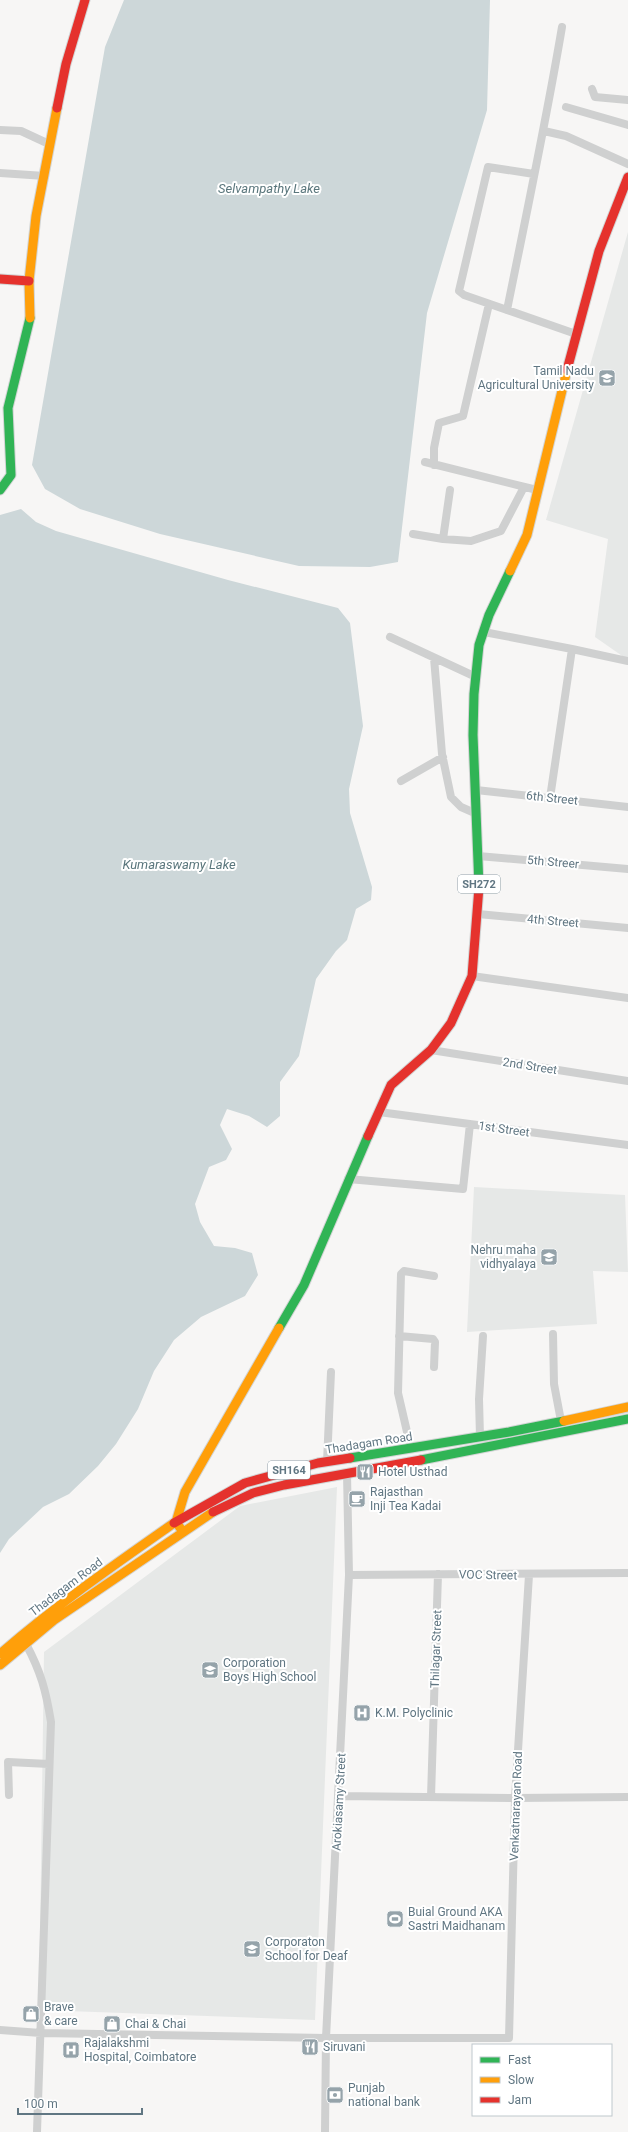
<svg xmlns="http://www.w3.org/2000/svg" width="628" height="2132" font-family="Roboto,sans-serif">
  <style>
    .built { fill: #e6e8e7 }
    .water { fill: #cdd7d9 }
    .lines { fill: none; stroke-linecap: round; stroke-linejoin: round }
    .fast-casing { stroke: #d2d4d4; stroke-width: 11 }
    .slow-casing { stroke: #d2d4d4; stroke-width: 11 }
    .jam-casing { stroke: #d2d4d4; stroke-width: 11 }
    .street { stroke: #cfd0d0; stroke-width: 8 }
    .fast { stroke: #30b455; stroke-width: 9 }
    .slow { stroke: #ff9f0a; stroke-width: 9 }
    .jam { stroke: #e5322d; stroke-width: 9 }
    .labels { text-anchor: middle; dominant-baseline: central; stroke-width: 4; stroke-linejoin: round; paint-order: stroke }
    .shield { fill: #fff; stroke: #909fa8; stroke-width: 1 }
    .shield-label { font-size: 11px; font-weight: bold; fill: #607682 }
    .poi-label { font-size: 12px; fill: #607682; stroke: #fff; text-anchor: start }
    .street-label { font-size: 12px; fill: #607682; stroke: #fff }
    .water-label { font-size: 13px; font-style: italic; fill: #5a767c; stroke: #fff }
  </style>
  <rect width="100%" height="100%" fill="#f7f6f5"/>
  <path class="built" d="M628 232V660L595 637 608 539 546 520Z
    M474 1187 625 1195 628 1272 593 1271 597 1324 467 1332Z
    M337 1487 315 2020 39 2010 44 1652 240 1506Z"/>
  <path class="water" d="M124 0H490L487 110 427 313 398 562 370 567 299 566 160 534 80 509 45 489 32 465 105 47Z
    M21 509 36 522 56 531 228 580 338 608 350 623 363 726 349 789 350 813 372 887 371 900 356 909 347 940 336 951 316 979 299 1056 280 1082V1116L267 1127 249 1116 227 1109 220 1125 232 1149 226 1160 209 1167 195 1204 200 1222 214 1246 235 1248 252 1253 258 1275 245 1296 201 1317 174 1340 154 1371 138 1409 116 1444 98 1466 69 1494 43 1507 9 1539 0 1553V515Z"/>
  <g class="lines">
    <defs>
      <path id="fast" d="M0 490 11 475 8 408 30 318
        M479 887 473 735 474 694 479 645 489 615 510 571
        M279 1328 304 1285 368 1136
        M350 1458 509 1432 564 1421
        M421 1460 628 1419"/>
      <path id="slow" d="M30 318 29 281 36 216 57 108
        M510 571 527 535 567 370
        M564 1421 628 1407
        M183 1532 176 1522 185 1492 279 1328
        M0 1654C55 1606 114 1565 174 1523
        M0 1665 54 1620 213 1512"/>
      <path id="jam" d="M57 108 66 64 85 0
        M0 279 29 281
        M567 370 599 251 628 177
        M368 1136 391 1085 431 1050 451 1023 472 976 479 887
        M213 1512 253 1493 284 1485 421 1460
        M174 1523 245 1483 318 1463 350 1458"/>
    </defs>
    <use href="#fast" class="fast-casing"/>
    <use href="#slow" class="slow-casing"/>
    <use href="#jam" class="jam-casing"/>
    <path class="street" d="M592 89 595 97 628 100
      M566 107 628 125
      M0 130 21 131 49 144
      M544 131 566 136 628 164
      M0 173 45 176
      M534 174 488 167 459 291 464 295 576 334
      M507 310C526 216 546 122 562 27
      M425 462 537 490
      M434 465V448L439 423 463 416 489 304
      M413 534 443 539 471 541 501 531 524 487
      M443 539 450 490
      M484 632 572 649 550 798
      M390 637 476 677
      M572 649 628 661
      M434 658 442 754 451 797 461 807 477 814
      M401 781 443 757
      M476 790 628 807
      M478 856 628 869
      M478 914 628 928
      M472 976 628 998
      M431 1050 628 1081
      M379 1112 628 1145
      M348 1179 463 1189 470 1124
      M553 1334 554 1384 561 1421
      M399 1336 433 1339 435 1342 434 1367
      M480 1437 479 1399 483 1336
      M411 1449 398 1393 401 1274 404 1271 434 1276
      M327 1462 331 1372
      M349 1575 628 1573
      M26 1644C41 1672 46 1691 51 1722L37 2132
      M9 1795 8 1762 49 1764
      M339 1796 515 1798 628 1797
      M431 1797 438 1574
      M0 2030 41 2033 326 2038H509L515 1798 529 1575
      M325 2132 326 2038 349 1575 347 1473"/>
    <use href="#fast" class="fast"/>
    <use href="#slow" class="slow"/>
    <use href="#jam" class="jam"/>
  </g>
  <defs>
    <symbol id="university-square" viewBox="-11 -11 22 22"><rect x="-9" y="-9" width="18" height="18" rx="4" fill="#95a3aa" stroke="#fff"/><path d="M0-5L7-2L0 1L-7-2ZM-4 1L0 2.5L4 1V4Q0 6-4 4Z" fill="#fff"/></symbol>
    <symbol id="school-square" viewBox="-11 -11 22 22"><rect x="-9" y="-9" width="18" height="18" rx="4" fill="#95a3aa" stroke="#fff"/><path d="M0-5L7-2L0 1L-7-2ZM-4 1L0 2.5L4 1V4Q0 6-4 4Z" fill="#fff"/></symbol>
    <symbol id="restaurant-square" viewBox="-11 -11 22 22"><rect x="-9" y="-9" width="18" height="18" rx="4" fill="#95a3aa" stroke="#fff"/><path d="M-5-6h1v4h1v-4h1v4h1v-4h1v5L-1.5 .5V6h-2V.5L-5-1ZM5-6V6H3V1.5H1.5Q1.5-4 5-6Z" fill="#fff"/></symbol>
    <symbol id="cafe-square" viewBox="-11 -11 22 22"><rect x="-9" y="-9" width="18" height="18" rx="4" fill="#95a3aa" stroke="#fff"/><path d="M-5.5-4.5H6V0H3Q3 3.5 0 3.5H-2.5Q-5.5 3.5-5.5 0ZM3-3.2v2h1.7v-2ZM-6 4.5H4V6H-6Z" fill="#fff"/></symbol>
    <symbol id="hospital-square" viewBox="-11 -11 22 22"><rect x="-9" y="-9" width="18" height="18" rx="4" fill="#95a3aa" stroke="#fff"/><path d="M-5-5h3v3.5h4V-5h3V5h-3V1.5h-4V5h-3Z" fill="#fff"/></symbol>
    <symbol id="stadium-square" viewBox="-11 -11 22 22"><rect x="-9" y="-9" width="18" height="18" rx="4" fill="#95a3aa" stroke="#fff"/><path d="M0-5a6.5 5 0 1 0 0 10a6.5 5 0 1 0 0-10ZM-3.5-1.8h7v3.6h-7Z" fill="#fff"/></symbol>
    <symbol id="shop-square" viewBox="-11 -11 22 22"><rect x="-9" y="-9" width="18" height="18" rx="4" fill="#95a3aa" stroke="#fff"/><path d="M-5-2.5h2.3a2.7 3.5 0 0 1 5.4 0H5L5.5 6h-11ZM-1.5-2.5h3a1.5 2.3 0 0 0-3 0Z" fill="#fff"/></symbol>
    <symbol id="bank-square" viewBox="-11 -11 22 22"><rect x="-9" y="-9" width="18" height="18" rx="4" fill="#95a3aa" stroke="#fff"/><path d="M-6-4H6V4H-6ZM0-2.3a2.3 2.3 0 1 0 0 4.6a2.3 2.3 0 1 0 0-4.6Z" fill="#fff"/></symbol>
  </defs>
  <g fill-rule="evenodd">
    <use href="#university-square" x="597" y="368" width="20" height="20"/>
    <use href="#school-square" x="539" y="1247" width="20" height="20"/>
    <use href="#restaurant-square" x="355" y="1462" width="20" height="20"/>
    <use href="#cafe-square" x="347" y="1489" width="20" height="20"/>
    <use href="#school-square" x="200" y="1660" width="20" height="20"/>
    <use href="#hospital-square" x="352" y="1703" width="20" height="20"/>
    <use href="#stadium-square" x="385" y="1909" width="20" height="20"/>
    <use href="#school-square" x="242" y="1939" width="20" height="20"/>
    <use href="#shop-square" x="21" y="2004" width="20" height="20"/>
    <use href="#shop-square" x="102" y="2014" width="20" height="20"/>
    <use href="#restaurant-square" x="300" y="2037" width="20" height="20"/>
    <use href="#hospital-square" x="61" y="2040" width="20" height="20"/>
    <use href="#bank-square" x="325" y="2085" width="20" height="20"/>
  </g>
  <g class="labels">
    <g class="shield">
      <rect x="458" y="875" width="42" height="18" rx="3"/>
      <rect x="268" y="1461" width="42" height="18" rx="3"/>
    </g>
    <g class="shield-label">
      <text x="479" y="884">SH272</text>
      <text x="289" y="1470">SH164</text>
    </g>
    <g class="poi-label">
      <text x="594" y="371" text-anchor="end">Tamil Nadu<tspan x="594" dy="14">Agricultural University</tspan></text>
      <text x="536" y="1250" text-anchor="end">Nehru maha<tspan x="536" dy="14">vidhyalaya</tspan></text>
      <text x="378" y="1472">Hotel Usthad</text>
      <text x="370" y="1492">Rajasthan<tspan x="370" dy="14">Inji Tea Kadai</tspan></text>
      <text x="223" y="1663">Corporation<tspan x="223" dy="14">Boys High School</tspan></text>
      <text x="375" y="1713">K.M. Polyclinic</text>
      <text x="408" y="1912">Buial Ground AKA<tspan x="408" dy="14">Sastri Maidhanam</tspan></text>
      <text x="265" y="1942">Corporaton<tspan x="265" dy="14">School for Deaf</tspan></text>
      <text x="44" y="2007">Brave<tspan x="44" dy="14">&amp; care</tspan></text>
      <text x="125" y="2024">Chai &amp; Chai</text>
      <text x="84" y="2043">Rajalakshmi<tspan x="84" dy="14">Hospital, Coimbatore</tspan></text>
      <text x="323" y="2047">Siruvani</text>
      <text x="348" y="2088">Punjab<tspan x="348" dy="14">national bank</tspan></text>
    </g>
    <g class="street-label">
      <text transform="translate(552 798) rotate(6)">6th Street</text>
      <text transform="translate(553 862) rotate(5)">5th Streer</text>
      <text transform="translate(553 921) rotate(5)">4th Street</text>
      <text transform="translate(530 1066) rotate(9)">2nd Street</text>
      <text transform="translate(504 1129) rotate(8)">1st Street</text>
      <text transform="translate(369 1443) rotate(-9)">Thadagam Road</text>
      <text transform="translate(488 1575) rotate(1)">VOC Street</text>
      <text transform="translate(66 1587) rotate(-37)">Thadagam Road</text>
      <text transform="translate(436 1649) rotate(-88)">Thilagar Street</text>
      <text transform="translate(339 1802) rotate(-87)">Arokiasamy Street</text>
      <text transform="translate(516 1806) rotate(-88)">Venkatnarayan Road</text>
    </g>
    <g class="water-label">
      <text x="269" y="188">Selvampathy Lake</text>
      <text x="179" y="864">Kumaraswamy Lake</text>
    </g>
  </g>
  <rect x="472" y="2044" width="140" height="72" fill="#ffffff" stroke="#bfc8cd"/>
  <rect x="480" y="2057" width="20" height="6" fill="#30b455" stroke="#bfc8cd"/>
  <text x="508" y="2064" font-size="12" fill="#607682">Fast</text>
  <rect x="480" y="2077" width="20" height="6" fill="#ff9f0a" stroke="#bfc8cd"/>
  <text x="508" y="2084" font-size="12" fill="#607682">Slow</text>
  <rect x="480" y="2097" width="20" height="6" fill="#e5322d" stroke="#bfc8cd"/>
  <text x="508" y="2104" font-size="12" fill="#607682">Jam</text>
  <path d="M18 2108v6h124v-6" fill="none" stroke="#607682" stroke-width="2"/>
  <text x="24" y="2108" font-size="12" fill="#607682" stroke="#ffffff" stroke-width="3" paint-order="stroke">100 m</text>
</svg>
